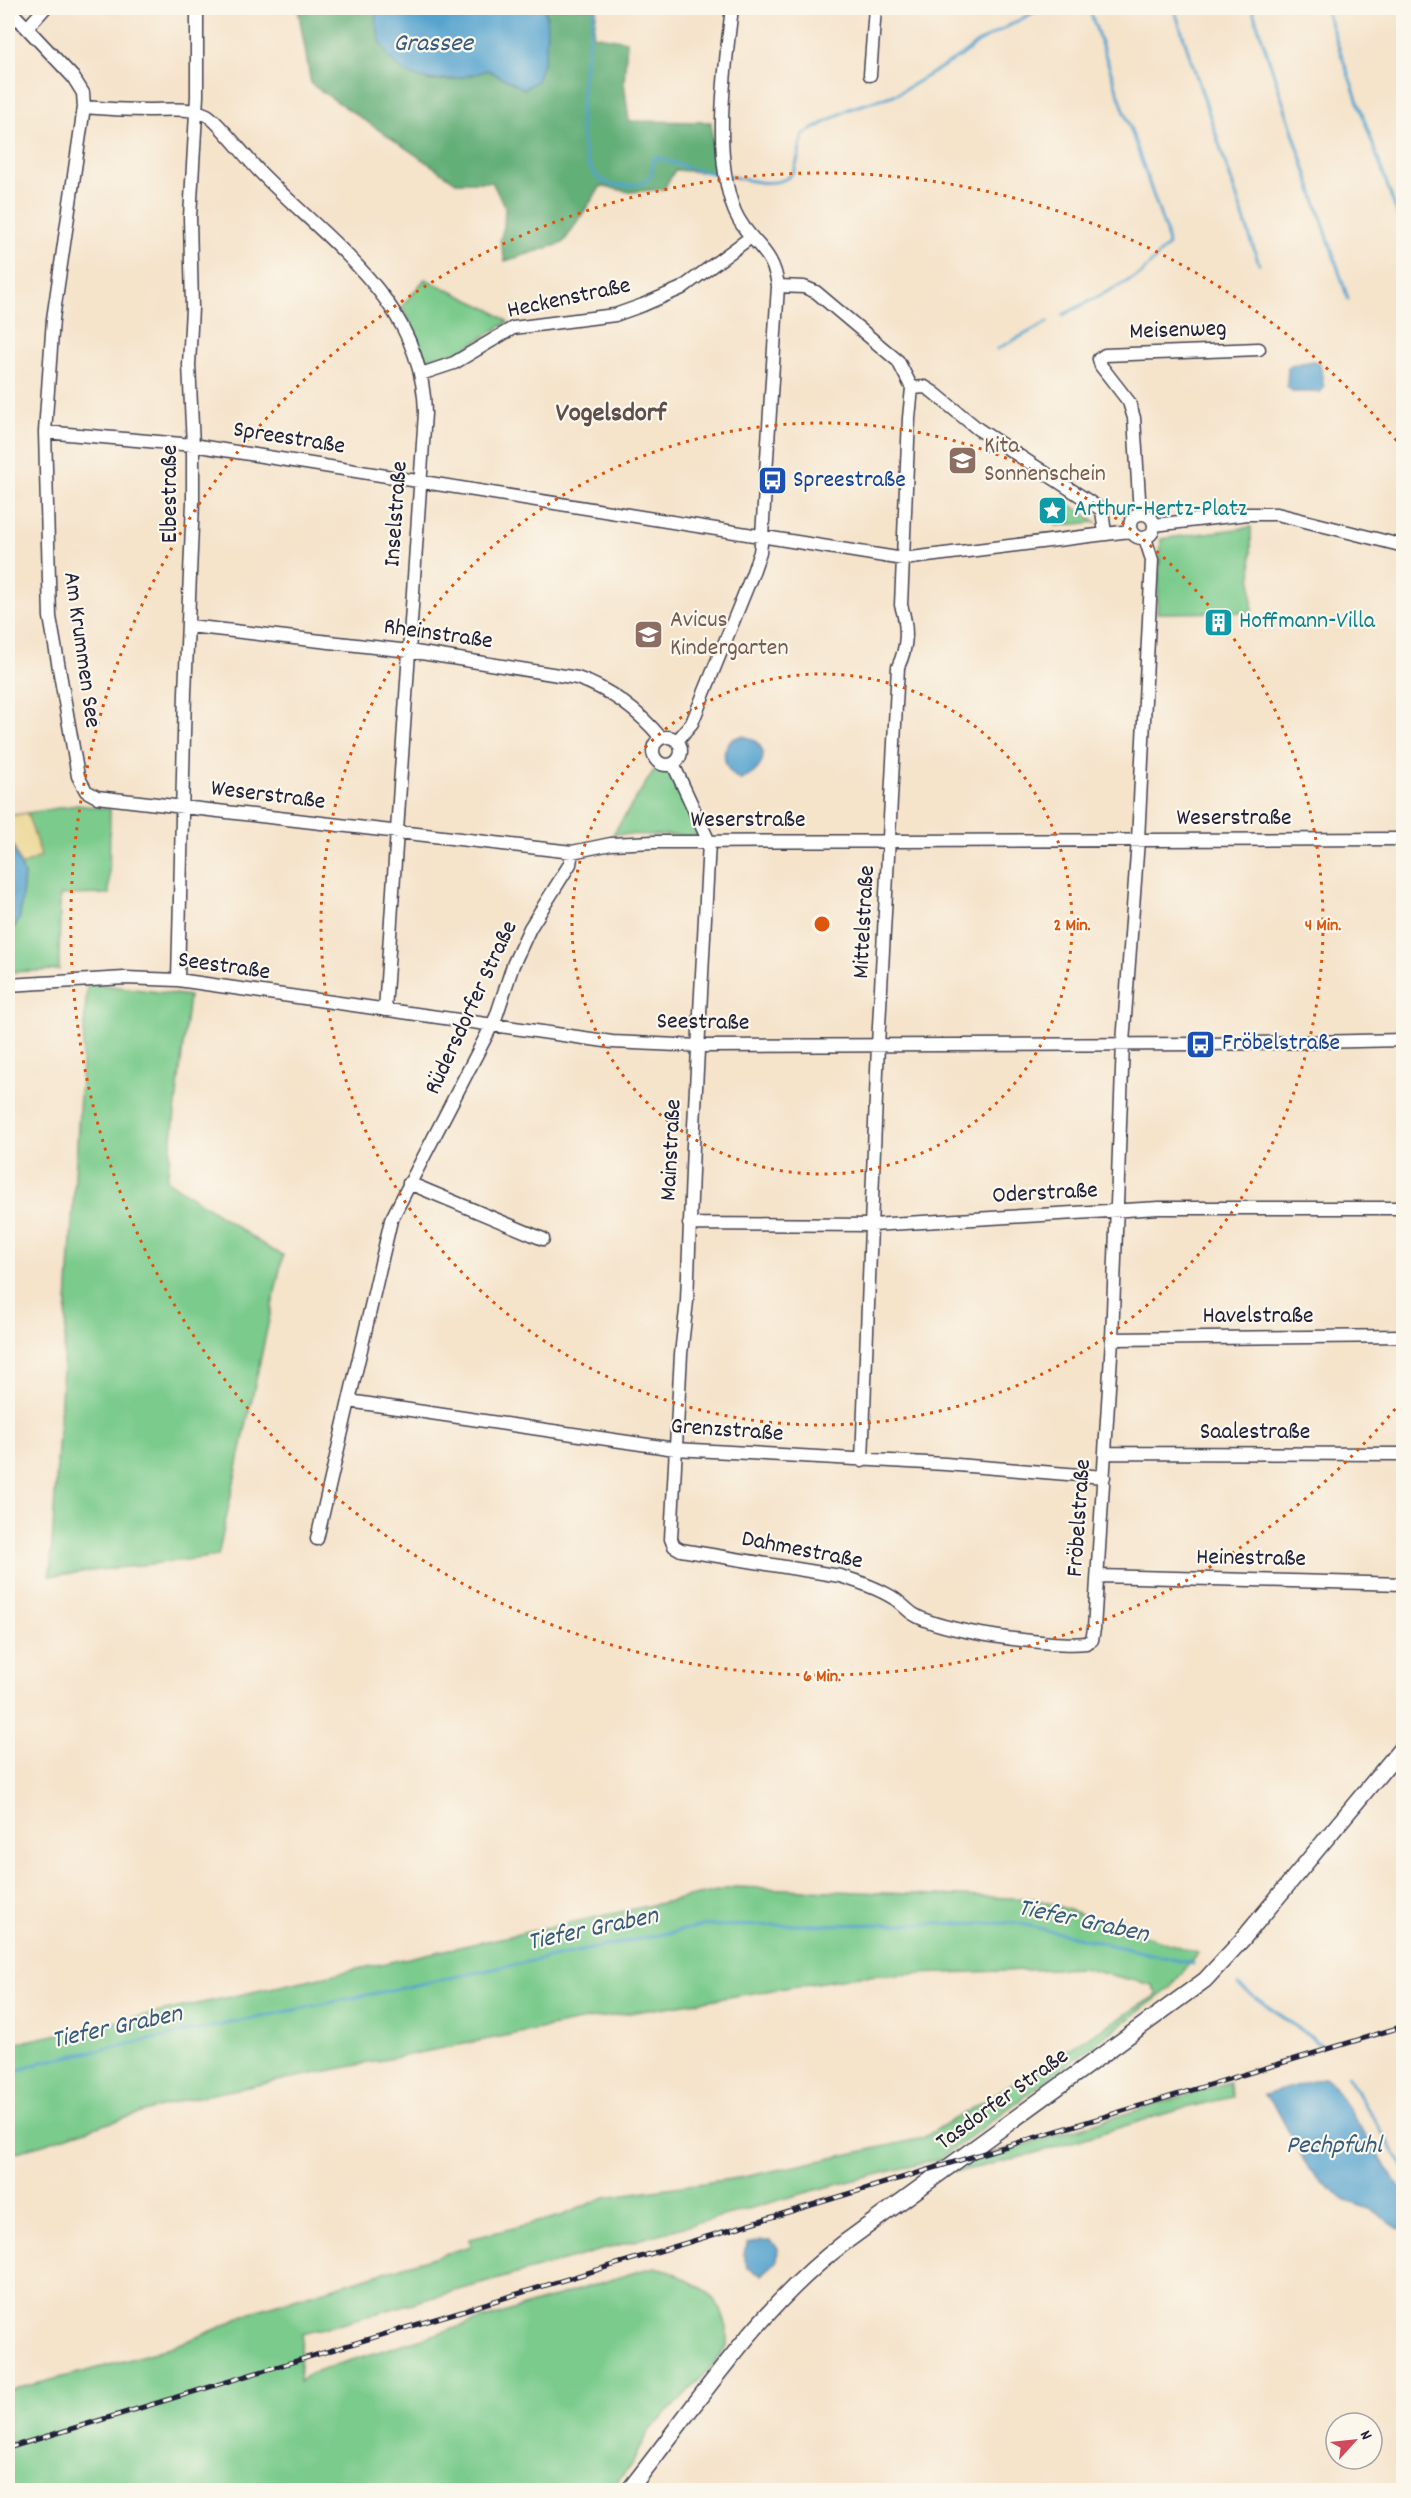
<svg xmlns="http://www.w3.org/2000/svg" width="1411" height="2498" font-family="Dekko,sans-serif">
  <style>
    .green { fill: #7acb8c; stroke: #4e7664; stroke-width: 1.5 }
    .forest { fill: #63af78; stroke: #42685a; stroke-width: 1.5 }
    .sand { fill: #eeda9e; stroke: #887e6c; stroke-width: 1.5 }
    .water { fill: #54a3ce; stroke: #3b6284; stroke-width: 1.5 }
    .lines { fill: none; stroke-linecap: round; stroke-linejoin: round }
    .stream { stroke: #54a3ce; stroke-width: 3 }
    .minor-casing { stroke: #423f50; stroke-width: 15 }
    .major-casing { stroke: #423f50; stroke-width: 18 }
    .minor { stroke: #fff; stroke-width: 12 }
    .major { stroke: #fff; stroke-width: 15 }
    .rail-casing { stroke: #22223b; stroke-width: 5 }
    .rail { stroke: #fbf7ec; stroke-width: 3; stroke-dasharray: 9; stroke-linecap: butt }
    .ring { fill: none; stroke: #de560e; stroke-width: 3; stroke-dasharray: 3 6 }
    .labels { text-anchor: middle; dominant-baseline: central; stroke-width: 4.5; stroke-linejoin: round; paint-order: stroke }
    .street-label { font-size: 24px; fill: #22223b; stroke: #fbf7ec }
    .education-label { font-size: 24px; fill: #785e54; stroke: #fbf7ec; text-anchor: start }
    .transit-label { font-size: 24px; fill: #164399; stroke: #fbf7ec; text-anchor: start }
    .culture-label { font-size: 24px; fill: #0d838f; stroke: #fbf7ec; text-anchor: start }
    .water-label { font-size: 26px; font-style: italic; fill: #385c7d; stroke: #fbf7ec }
    .quarter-label { font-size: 27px; font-weight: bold; fill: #5e4f4c; stroke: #fbf7ec }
    .centre { fill: #de560e; stroke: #fbf7ec; stroke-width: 3 }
    .ring-label { font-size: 18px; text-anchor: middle; font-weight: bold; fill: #de560e; stroke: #fbf7ec; stroke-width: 4.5; stroke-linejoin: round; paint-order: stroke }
  </style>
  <rect width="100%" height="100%" fill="#fbf7ec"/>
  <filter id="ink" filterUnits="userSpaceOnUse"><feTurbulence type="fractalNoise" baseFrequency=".0167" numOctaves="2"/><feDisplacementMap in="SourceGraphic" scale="12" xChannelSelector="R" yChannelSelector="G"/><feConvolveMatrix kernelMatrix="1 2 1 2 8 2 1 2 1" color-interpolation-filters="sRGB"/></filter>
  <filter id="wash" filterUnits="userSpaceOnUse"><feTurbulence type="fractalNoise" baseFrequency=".008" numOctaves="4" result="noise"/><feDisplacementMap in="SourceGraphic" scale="24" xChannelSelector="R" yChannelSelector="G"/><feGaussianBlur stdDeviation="1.35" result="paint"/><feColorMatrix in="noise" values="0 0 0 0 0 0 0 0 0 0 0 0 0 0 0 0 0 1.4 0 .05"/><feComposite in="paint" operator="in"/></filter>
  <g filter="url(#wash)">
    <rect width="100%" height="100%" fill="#f5e3ca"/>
    <path class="green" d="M425 279 491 310 508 322 461 351 426 359 402 306Z
      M1062 499 1096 522 1056 526Z
      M1251 527 1252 612 1157 613 1161 539Z
      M655 769 661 771H669C683 791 692 813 699 836L613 834Z
      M77 805 110 809 109 894 60 895 59 970 8 972V939L20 917 24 875 21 866 41 856 27 813Z
      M87 983 189 996 167 1180 270 1249 283 1255 218 1556 50 1576Z
      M735 1887 1036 1899 1198 1953 1169 1989 940 2159 819 2189 302 2334 299 2382 310 2373 639 2271 655 2267 671 2271 707 2291 721 2309 727 2328V2346L708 2371 648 2432 632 2463 611 2490H8V2391C83 2371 181 2352 248 2313L471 2246 470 2239 561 2216 605 2197 745 2177 923 2138 1157 1995 1152 1985 1082 1968 859 1976 580 2021 182 2100 8 2155V2045Z
      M1229 2082 1233 2097C1136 2116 1045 2158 947 2173L961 2164Z"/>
    <path class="forest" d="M298 8H375L380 39 428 81 451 80 488 70 524 89 547 16 545 8H597L593 35 627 41 624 82 629 121 711 122 716 173 675 170 664 189 630 192 601 186 563 243 505 261 500 240 504 227 505 207 492 182H456L311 84Z"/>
    <path class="sand" d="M27 813 41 856 21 866 8 832V816Z"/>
    <path class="water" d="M375 8H545C549 35 547 57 536 82L524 89 488 70C447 84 399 90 380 40 377 30 376 18 375 8Z
      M1314 361 1320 365 1324 388 1320 392H1293L1287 386 1288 368 1291 365Z
      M742 736C773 742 767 772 740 780 721 770 717 740 742 736Z
      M8 832 24 875 20 917 8 939Z
      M1325 2077 1330 2081 1403 2193V2226L1399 2229 1370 2209 1346 2201 1321 2181 1308 2168 1274 2104 1264 2095Z
      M761 2240H770L778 2248 777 2260 761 2275 748 2268 743 2254 748 2243Z"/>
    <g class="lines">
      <path class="stream" d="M595 8C588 43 558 176 614 185 624 186 643 187 649 178 654 172 651 163 655 157L692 169 722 175
        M1174 8 1259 264
        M1252 8 1348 299
        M1325 8 1404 233
        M1401 8 1404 16
        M729 176C746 180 786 192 795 168 799 157 800 145 803 135L849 109 897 94 961 56 977 43 1042 8
        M1063 315 1141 274 1168 245 1166 232 1089 8
        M997 349 1048 322
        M1238 1985 1323 2046
        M8 2074 42 2062 702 1926 1017 1923 1193 1964
        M1347 2075 1404 2168"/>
    </g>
  </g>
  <g filter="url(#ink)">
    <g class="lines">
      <defs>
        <path id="minor" d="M8 8 73 77 83 93 84 107C106 109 127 110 148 110 168 110 189 107 207 115 218 121 248 160 260 172 330 243 423 302 425 413L385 1010
          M27 28 45 8
          M870 75 875 8
          M84 107 53 319 45 432 50 617 78 776 86 791 97 797 572 852 611 844 654 842 1404 839
          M778 286 804 287 816 292 898 361 912 388 925 387 933 392 978 429 1102 510 1105 534
          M421 374 454 363 513 328 615 315 643 305 682 288 751 237
          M45 432 193 445 903 559 1130 531
          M1140 514 1134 418 1129 402 1101 366 1099 359 1105 355 1259 349
          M1130 526a12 12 0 1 1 24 0a12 12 0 1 1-24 0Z
          M1154 525 1248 514H1277L1404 546
          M189 626 409 651 577 678C608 688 640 712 661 738
          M653 751a14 14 0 1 1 28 0a14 14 0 1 1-28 0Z
          M677 741 692 723 752 575 760 552 762 536 778 286C773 247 749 244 735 212 712 157 725 66 732 8
          M673 764 709 842 693 1145 687 1301 681 1354 671 1539 674 1546 681 1550 840 1576C860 1582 878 1588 895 1599 902 1604 907 1610 913 1614 941 1632 1053 1647 1086 1643L1092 1640 1094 1629 1112 1339 1123 1043 1138 840 1152 560 1145 538
          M178 980 185 693 193 502V445L189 365 192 308 190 217 197 96V8
          M8 985 125 978 178 980 612 1042 700 1046 1210 1044 1404 1040
          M409 1183 543 1239
          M689 1224 872 1225 1159 1208H1404
          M1112 1339 1404 1336
          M349 1401 675 1449 945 1464 1104 1477
          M1106 1453 1404 1454
          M862 1461 878 1045 898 667C908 646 908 627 901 605L909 418 912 388
          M317 1539 391 1220 496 1017 513 965 530 928 570 864 572 852
          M1098 1576 1404 1584"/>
        <path id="major" d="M629 2490C696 2406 757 2309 844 2243L1205 1980 1242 1940 1404 1745"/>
      </defs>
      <use href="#minor" class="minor-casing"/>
      <use href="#major" class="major-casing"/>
      <use href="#minor" class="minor"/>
      <use href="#major" class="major"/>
      <defs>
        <path id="rail" d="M8 2448 1404 2026"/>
      </defs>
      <use href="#rail" class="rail-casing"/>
      <use href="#rail" class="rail"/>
    </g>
  </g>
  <g class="ring">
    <circle cx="822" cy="924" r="250"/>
    <circle cx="822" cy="924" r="501"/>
    <path d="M1401 1402A751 751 0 1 1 1401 446"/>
  </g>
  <defs>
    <symbol id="school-square" viewBox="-11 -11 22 22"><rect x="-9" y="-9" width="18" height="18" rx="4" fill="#8d6e63" stroke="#fbf7ec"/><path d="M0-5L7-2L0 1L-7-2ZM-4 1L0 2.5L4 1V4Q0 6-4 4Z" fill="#fff"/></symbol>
    <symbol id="bus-square" viewBox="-11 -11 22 22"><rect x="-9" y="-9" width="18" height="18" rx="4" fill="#1a4fb4" stroke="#fbf7ec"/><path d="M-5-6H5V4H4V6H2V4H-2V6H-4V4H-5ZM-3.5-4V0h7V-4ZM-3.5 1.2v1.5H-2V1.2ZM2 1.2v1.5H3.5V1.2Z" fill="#fff"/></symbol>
    <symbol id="sight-square" viewBox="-11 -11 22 22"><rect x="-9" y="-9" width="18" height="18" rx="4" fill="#0f9aa8" stroke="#fbf7ec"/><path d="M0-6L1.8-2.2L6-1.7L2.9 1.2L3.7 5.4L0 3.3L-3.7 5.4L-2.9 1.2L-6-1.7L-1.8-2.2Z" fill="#fff"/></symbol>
    <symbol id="building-square" viewBox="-11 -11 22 22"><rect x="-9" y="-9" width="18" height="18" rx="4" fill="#0f9aa8" stroke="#fbf7ec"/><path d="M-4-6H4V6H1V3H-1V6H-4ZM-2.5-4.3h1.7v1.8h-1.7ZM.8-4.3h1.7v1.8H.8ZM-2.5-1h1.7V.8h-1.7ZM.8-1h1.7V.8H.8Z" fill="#fff"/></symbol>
  </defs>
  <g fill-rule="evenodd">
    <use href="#school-square" x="946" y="444" width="33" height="33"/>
    <use href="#bus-square" x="756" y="464" width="33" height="33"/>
    <use href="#sight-square" x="1036" y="494" width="33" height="33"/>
    <use href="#building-square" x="1202" y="606" width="33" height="33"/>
    <use href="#school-square" x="632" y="618" width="33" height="33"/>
    <use href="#bus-square" x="1184" y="1028" width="33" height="33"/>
  </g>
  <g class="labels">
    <g class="street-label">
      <text transform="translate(569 299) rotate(-12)">Heckenstraße</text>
      <text transform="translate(1178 331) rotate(-2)">Meisenweg</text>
      <text transform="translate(289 439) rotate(9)">Spreestraße</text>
      <text transform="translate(171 494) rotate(-90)">Elbestraße</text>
      <text transform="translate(397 514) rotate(-86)">Inselstraße</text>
      <text transform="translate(438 635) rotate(8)">Rheinstraße</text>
      <text transform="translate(81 650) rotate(82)">Am Krummen See</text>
      <text transform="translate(268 796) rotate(7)">Weserstraße</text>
      <text x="1234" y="819">Weserstraße</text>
      <text x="748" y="821">Weserstraße</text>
      <text transform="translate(865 922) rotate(-87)">Mittelstraße</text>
      <text transform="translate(224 967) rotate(8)">Seestraße</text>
      <text transform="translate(472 1008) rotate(-65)">Rüdersdorfer Straße</text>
      <text transform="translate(703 1023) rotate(1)">Seestraße</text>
      <text transform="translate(672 1150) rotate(-87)">Mainstraße</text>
      <text transform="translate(1045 1194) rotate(-3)">Oderstraße</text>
      <text x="1258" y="1317">Havelstraße</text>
      <text transform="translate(727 1431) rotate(4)">Grenzstraße</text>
      <text x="1255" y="1433">Saalestraße</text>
      <text transform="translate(1080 1518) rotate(-86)">Fröbelstraße</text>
      <text transform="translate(802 1551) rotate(11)">Dahmestraße</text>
      <text transform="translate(1251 1559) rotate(1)">Heinestraße</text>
      <text transform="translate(1003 2100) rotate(-36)">Tasdorfer Straße</text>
    </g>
    <g class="education-label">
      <text x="984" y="447">Kita<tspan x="984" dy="28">Sonnenschein</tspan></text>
      <text x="670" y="621">Avicus<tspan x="670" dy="28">Kindergarten</tspan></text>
    </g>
    <g class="transit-label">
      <text x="793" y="481">Spreestraße</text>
      <text x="1222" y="1044">Fröbelstraße</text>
    </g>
    <g class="culture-label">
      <text x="1074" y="510">Arthur-Hertz-Platz</text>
      <text x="1239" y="622">Hoffmann-Villa</text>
    </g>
    <g class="water-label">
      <text x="433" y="44">Grassee</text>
      <text transform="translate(1083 1922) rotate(12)">Tiefer Graben</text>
      <text transform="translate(593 1930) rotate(-12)">Tiefer Graben</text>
      <text transform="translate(117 2028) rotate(-12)">Tiefer Graben</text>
      <text x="1334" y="2146">Pechpfuhl</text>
    </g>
    <g class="quarter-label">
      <text x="611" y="414">Vogelsdorf</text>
    </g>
  </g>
  <circle cx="822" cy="924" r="9" class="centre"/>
  <g class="ring-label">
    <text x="1072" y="930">2 Min.</text>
    <text x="1323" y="930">4 Min.</text>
    <text x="822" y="1681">6 Min.</text>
  </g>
  <rect width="1411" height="2498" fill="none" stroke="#fbf7ec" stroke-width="30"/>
  <g transform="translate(1354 2441) rotate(63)"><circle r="28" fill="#fbf7ec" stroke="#a4a2a5" stroke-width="1.5"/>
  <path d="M0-4.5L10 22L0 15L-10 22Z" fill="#d1495b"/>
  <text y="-9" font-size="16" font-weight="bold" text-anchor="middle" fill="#22223b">N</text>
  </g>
</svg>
